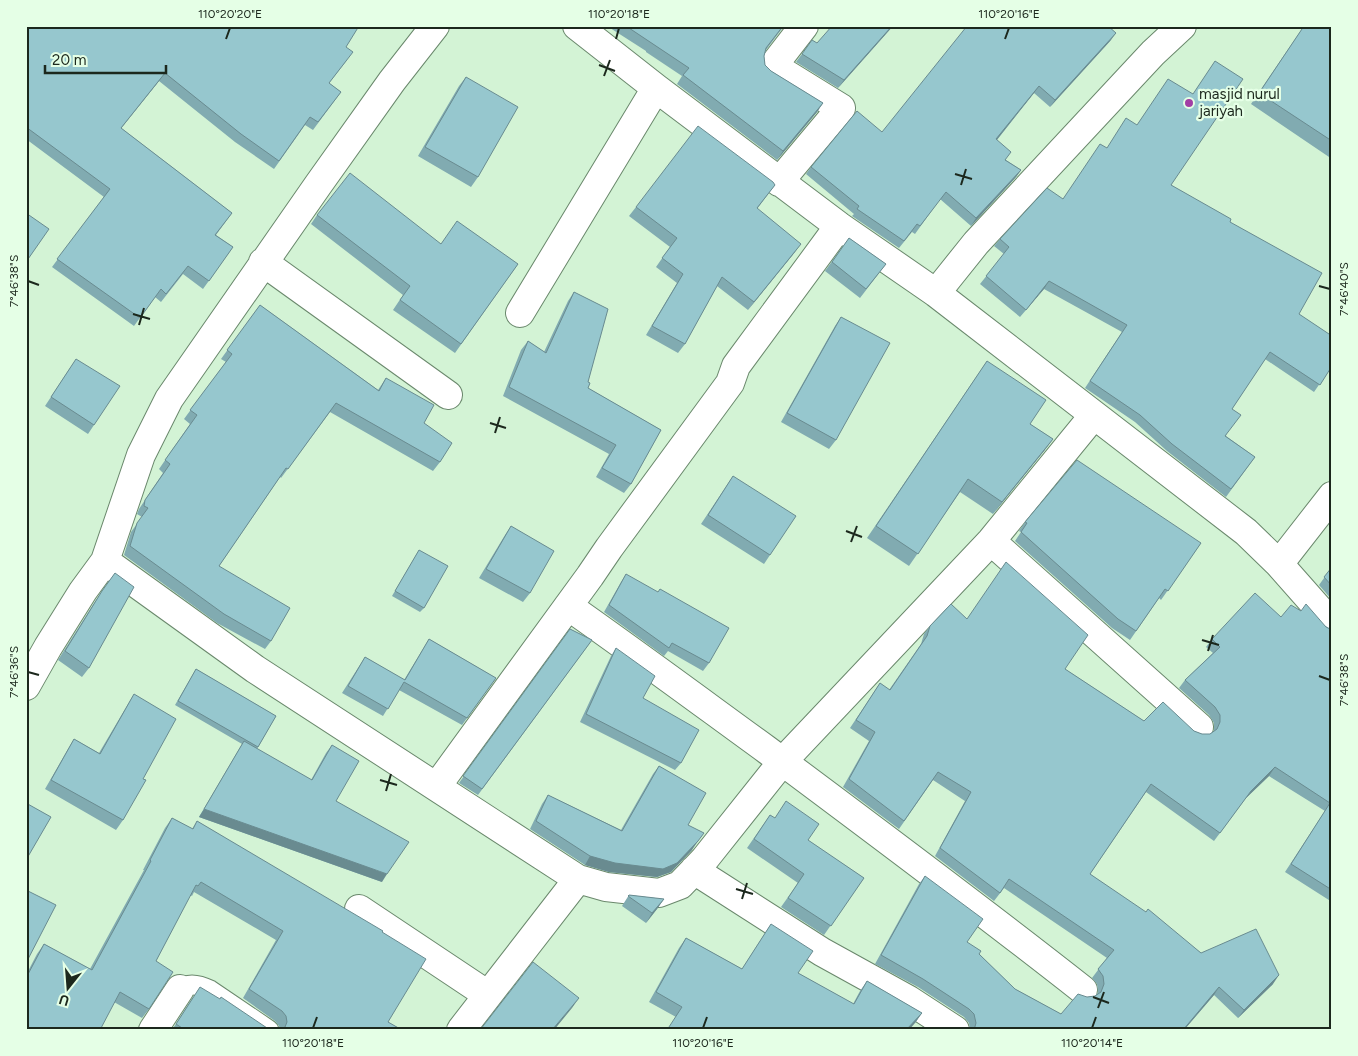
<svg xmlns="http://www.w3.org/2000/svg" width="1358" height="1056" font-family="Figtree,sans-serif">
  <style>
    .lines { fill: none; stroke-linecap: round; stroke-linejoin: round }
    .service-casing { stroke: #6a886c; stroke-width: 21 }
    .minor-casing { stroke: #6a886c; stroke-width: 30 }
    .service { stroke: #fff; stroke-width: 19 }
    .minor { stroke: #fff; stroke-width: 28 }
    .wall { fill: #81abb1 }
    .shaded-wall { fill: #698b90 }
    .building { fill: #96c7ce; stroke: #698b90 }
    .ticks { fill: none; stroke: #1c281d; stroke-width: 2 }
    .poi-dot { fill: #a23fa5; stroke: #e5ffe6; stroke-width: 2 }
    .labels { text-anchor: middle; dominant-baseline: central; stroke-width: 4.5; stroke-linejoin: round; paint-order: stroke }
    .poi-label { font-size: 15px; fill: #1c281d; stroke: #e5ffe6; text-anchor: start }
    .neatline { fill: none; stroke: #1c281d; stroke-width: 2 }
    .ticks-label { font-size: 12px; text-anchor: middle; fill: #1c281d }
  </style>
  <rect width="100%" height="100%" fill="#d3f3d5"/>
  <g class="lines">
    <defs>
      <path id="service" d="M180 989C189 982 200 985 210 990L269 1030"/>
      <path id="minor" d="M577 26 656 88 839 226 936 293 1246 532 1279 564 1332 624
        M779 182 841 108 773 66 804 26
        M263 262 448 395
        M936 293 976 243 1153 53 1182 26
        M520 313 656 88
        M991 541 1199 727
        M105 561 255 669 578 879
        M1279 564 1332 496
        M568 606C635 653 701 702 767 750 873 829 979 908 1083 990
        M26 686 48 647 83 591 105 561 141 455 169 399 318 185 392 81 435 26
        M437 786 590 576 609 548 730 383 736 366 839 226
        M694 870 822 952 909 1000 955 1030
        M359 909 488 995
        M153 1030 180 989
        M461 1030 578 879 606 887 659 893 680 885 704 860 782 762 991 541 1094 415"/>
    </defs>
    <use href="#service" class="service-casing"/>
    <use href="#minor" class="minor-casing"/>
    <use href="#service" class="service"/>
    <use href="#minor" class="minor"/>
  </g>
  <path class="wall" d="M26 26 346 47 347 60 329 83 341 92 313 130 305 125 274 169 235 142 159 81 121 128 232 213 216 235 233 247 203 289 183 274 161 302 155 297 134 326 52 267 104 197 26 139Z
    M607 26H784L766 50 764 56 765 65 771 71 823 103 817 112 777 160 677 84 682 76 646 52V51Z
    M893 26 838 88 796 62 802 54Z
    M1304 26H1332V159L1251 104Z
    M1111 40 1050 107 1034 93 997 140 1006 160 1021 170 1016 177 971 226 940 199 915 234 912 232 899 248 852 216 854 214 806 174 811 167 882 132Z
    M466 77 478 177 471 187 418 156 459 86Z
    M1106 148 1171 185 1230 222 1299 314 1332 366 1314 392 1265 359 1232 409 1226 436 1255 457 1226 497 1167 451 1135 422 1085 388 1122 332 1044 289 1020 317 980 284 1004 254 994 246 1000 239 1063 199Z
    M775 185 757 209 795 252 748 310 717 286 685 344 678 353 646 335 677 283 656 267 670 247 629 216 636 207Z
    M317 215 441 244 518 264 455 353 393 310 403 295 311 224Z
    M849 238 886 264 860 298 825 271Z
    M574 292 588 382V388L661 430 631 484 624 493 596 477 609 454 503 396 521 350 528 341 544 352 568 301Z
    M260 305 378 390 386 378 424 423 440 462 433 471 330 412 281 478 280 477 219 566 271 641 265 649 217 623 124 555 131 532 142 517 137 514 139 509 163 473 159 469 190 424 184 419 226 362 221 359Z
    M841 317 836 440 829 449 781 422 835 326Z
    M987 361 1030 424 1053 439 1044 451 993 514 960 492 909 566 867 538Z
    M70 368 94 425 88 434 45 406Z
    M733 476 770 555 764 564 701 524Z
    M1025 522 1201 543 1161 600 1159 598 1130 640 1112 628 1015 541 1021 532 1019 531Z
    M511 526 530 593 523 602 479 578 505 535Z
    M419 550 424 608 420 612 392 596Z
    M1332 567V600L1319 585Z
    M115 573 89 668 82 677 58 660 96 600Z
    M626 574 709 663 703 671 668 651 664 656 604 612 621 582Z
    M1301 611 1332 630V902L1285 872 1325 811 1269 776 1245 799 1214 841 1146 792 1090 874 1201 953 1273 984 1238 1018 1214 995 1184 1030H970L969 1023 964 1017 918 987 875 964 919 884 925 876 967 942 979 954 1015 989 1061 1014 1087 997 1095 996 1097 994 1098 992 1097 984 1092 978 1107 958 1004 888 994 901 935 856 965 801 933 780 899 829 843 787 869 741 850 728 880 683 889 690 921 644 924 634 930 626 967 619 1065 669 1144 721 1194 731 1202 734H1210L1214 731V723L1209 715 1179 688 1185 680 1213 653 1206 647 1212 639Z
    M570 629 592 640 478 795 459 783Z
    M429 639 496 678 462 725 399 690 383 716 342 693 365 657 404 680Z
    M616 648 643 698 681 763 675 770 580 722 611 656Z
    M196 669 276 716 257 749 311 780 326 753 332 745 336 801 382 882 199 817 242 744 175 705Z
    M134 694 143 779 123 820 116 830 45 789 68 749 74 739 99 753 128 704Z
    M659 766 688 825 692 850 671 872 657 877 609 872 585 865 530 829 542 804 548 795 621 830 653 774Z
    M770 815 864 878 824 935 781 907 798 883 747 848Z
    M172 818 192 829 197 821 382 932 388 1022 402 1030H280L279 1026 275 1021 243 998 276 940 194 892 192 896 190 895 156 961 149 1009 142 1018 114 1002 26 1030V975L37 954 44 944 90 969 144 870H143L165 828Z
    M629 895 664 899 657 909 646 923 622 906Z
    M771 924 798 973 853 1004 860 991 867 981 922 1013 915 1023 676 1017 649 1002 679 948 686 938 742 969Z
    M193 997 270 1030H172Z"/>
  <path class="shaded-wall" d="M892 26H893L838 88 844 80Z
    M1116 33 1111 40 1050 107 1055 100Z
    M165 73 159 81 115 136 121 128Z
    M1039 86 1034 93 991 147 996 139Z
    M823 103 817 112 777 160 783 151Z
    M1021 170 1016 177 971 226 976 218Z
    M801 244 795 252 748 310 754 302Z
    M1049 281 1044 289 1020 317 1026 310Z
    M1053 439 1044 451 993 514 1002 502Z
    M1275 767 1269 776 1245 799 1214 841 1251 791Z
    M204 809 387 874 382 882 199 817Z
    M698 841 692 850 671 872 657 877 609 872 585 865 590 856Z
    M664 899 657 909 646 923 652 913Z
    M1279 975 1273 984 1238 1018 1244 1010Z
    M1219 987 1214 995 1184 1030H1183Z
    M579 998 572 1008 554 1030H552Z
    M922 1013 915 1023 909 1030H906Z"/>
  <path class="building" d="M26 26H359L346 47 353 52 329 83 341 92 318 122 310 117 279 161 241 134 165 73 121 128 232 213 215 235 233 247 209 281 188 266 166 294 161 289 140 318 57 259 110 189 26 127Z
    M626 26H783L766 48 764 56 765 65 771 71 823 103 783 151 683 75 689 68Z
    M832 26H892L844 80 802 54 812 40 817 43Z
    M967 26H1108L1116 33 1055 100 1039 86 996 139 1011 152 1005 160 1021 170 976 218 946 192 920 226 917 224 904 241 857 209 859 206 811 167 857 111 882 132Z
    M1304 26H1332V141L1259 93Z
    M1215 61 1243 79 1171 185 1231 219 1230 222 1322 273 1299 314 1332 336V366L1320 385 1270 352 1232 409 1241 415 1225 436 1255 457 1231 489 1172 444 1140 415 1090 381 1127 325 1049 281 1026 310 986 276 1009 247 1000 239 1047 188 1063 199 1100 144 1107 148 1126 118 1137 125 1168 79 1193 94Z
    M466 77 518 107 478 177 425 147Z
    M698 126 773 182 775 185 757 208 801 244 754 302 722 277 685 344 652 326 683 274 662 258 677 238 636 207Z
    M350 173 441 244 457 221 518 264 461 344 400 300 410 286 317 215Z
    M26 213 49 229 26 262Z
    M849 238 886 264 866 289 832 262Z
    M574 292 608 309 588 382 590 383 588 388 661 430 631 484 602 468 616 445 509 387 528 341 546 353Z
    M260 305 379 391 386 378 434 405 424 423 452 443 440 462 336 403 288 469 286 468 219 566 290 608 271 641 224 614 130 546 137 523 148 508 144 506 145 500 170 464 165 460 197 415 190 410 232 354 227 350Z
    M841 317 890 343 836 440 787 413Z
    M76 359 120 386 94 425 51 397Z
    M987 361 1046 400 1030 424 1053 439 1002 502 968 479 918 554 876 526Z
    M1077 460 1201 543 1168 591 1165 589 1136 631 1118 619 1021 532 1027 523 1025 522Z
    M733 476 796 516 770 555 708 515Z
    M511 526 554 551 530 593 486 569Z
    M419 550 448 566 424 608 395 591Z
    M1006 562 1088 635 1065 669 1144 721 1163 702 1194 731 1202 734H1210L1217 729 1220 722V715L1215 707 1185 680 1220 647 1212 639 1255 593 1281 617 1291 605 1301 611 1306 604 1326 627 1332 630V890L1291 864 1330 803 1275 767 1251 791 1220 833 1151 784 1090 874 1146 912 1148 909 1201 953 1256 929 1279 975 1244 1010 1219 987 1183 1030H974L976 1023 974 1014 969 1009 923 979 881 955 925 876 983 919 967 942 981 951 979 954 1015 989 1061 1014 1078 994 1087 997 1095 996 1101 992 1104 984 1103 976 1098 969 1114 950 1009 879 1000 893 940 848 971 792 938 772 904 821 849 779 875 732 856 720 880 683 890 690 927 636 930 626 951 604 967 619Z
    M1332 567V586L1324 577Z
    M115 573 134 587 89 668 65 651 102 591Z
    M626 574 658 592 660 589 729 628 709 663 672 643 669 648 609 605Z
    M570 629 592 640 482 789 463 776Z
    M429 639 496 678 467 718 404 682 388 709 348 686 365 657 405 680Z
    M616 648 655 676 643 698 699 730 681 763 586 714Z
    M196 669 276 716 258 747 178 701Z
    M134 694 176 719 143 779 146 780 123 820 51 780 74 739 100 754Z
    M244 741 312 780 332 745 359 761 336 801 409 842 387 874 204 809Z
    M659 766 706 793 688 825 704 833 698 841 677 863 663 869 615 863 590 856 536 821 548 795 622 831Z
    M786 801 819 824 808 840 864 878 831 926 788 898 804 874 754 839 770 815 775 818Z
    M26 803 51 817 26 860Z
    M172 818 193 829 197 821 383 931 382 932 426 959 388 1022 402 1030H281L285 1027 287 1022 286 1016 282 1011 249 989 283 931 201 882 198 886 196 885 156 961 173 972 149 1009 120 992 100 1030H26V978L44 944 92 970 151 861 150 860Z
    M26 890 56 905 26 963Z
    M629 895 664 899 652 913 628 896Z
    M771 924 813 951 798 973 854 1004 867 981 922 1013 906 1030H667L682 1007 656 992 686 938 742 969Z
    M533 962 579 998 552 1030H480Z
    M200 987 220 999 221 997 270 1030H185L176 1024Z"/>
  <path class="ticks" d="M226 39 230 28M616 39 619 28M1005 39 1009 28M599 65 615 71M604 76 610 60M955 174 972 179M961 185 966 169M28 281 39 285M1319 286 1330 289M133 314 150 319M139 325 144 308M490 423 506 428M495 433 500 417M846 531 862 537M851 542 857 526M1202 640 1219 645M1208 651 1213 635M28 672 39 675M1319 676 1330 680M380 780 397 785M386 791 391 774M736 889 753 894M742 899 747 883M1093 997 1109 1003M1098 1008 1104 992M313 1028 317 1017M703 1028 707 1017M1092 1028 1096 1017"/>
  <circle class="poi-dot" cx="1189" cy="103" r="5"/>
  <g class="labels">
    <g class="poi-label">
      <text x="1199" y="94">masjid nurul<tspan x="1199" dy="17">jariyah</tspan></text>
    </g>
  </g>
  <rect width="1358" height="1056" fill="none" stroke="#e5ffe6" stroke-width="55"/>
  <g transform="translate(68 988) rotate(197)" stroke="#e5ffe6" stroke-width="4" paint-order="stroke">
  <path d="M0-4L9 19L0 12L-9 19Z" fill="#1c281d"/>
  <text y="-8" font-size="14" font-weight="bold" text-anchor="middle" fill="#1c281d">U</text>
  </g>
  <path d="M45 65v8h121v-8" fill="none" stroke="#1c281d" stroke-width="2.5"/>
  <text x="52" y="65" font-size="15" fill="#1c281d" stroke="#e5ffe6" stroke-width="4" paint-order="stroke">20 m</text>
  <rect x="28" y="28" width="1302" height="1000" class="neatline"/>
  <g class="ticks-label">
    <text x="230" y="18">110°20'20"E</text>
    <text x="619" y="18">110°20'18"E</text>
    <text x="1009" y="18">110°20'16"E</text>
    <text transform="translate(14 281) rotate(-90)" y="4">7°46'38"S</text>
    <text transform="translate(1344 289) rotate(-90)" y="4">7°46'40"S</text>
    <text transform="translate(14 672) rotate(-90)" y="4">7°46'36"S</text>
    <text transform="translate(1344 680) rotate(-90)" y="4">7°46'38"S</text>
    <text x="313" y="1047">110°20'18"E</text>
    <text x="703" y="1047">110°20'16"E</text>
    <text x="1092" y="1047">110°20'14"E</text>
  </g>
</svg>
